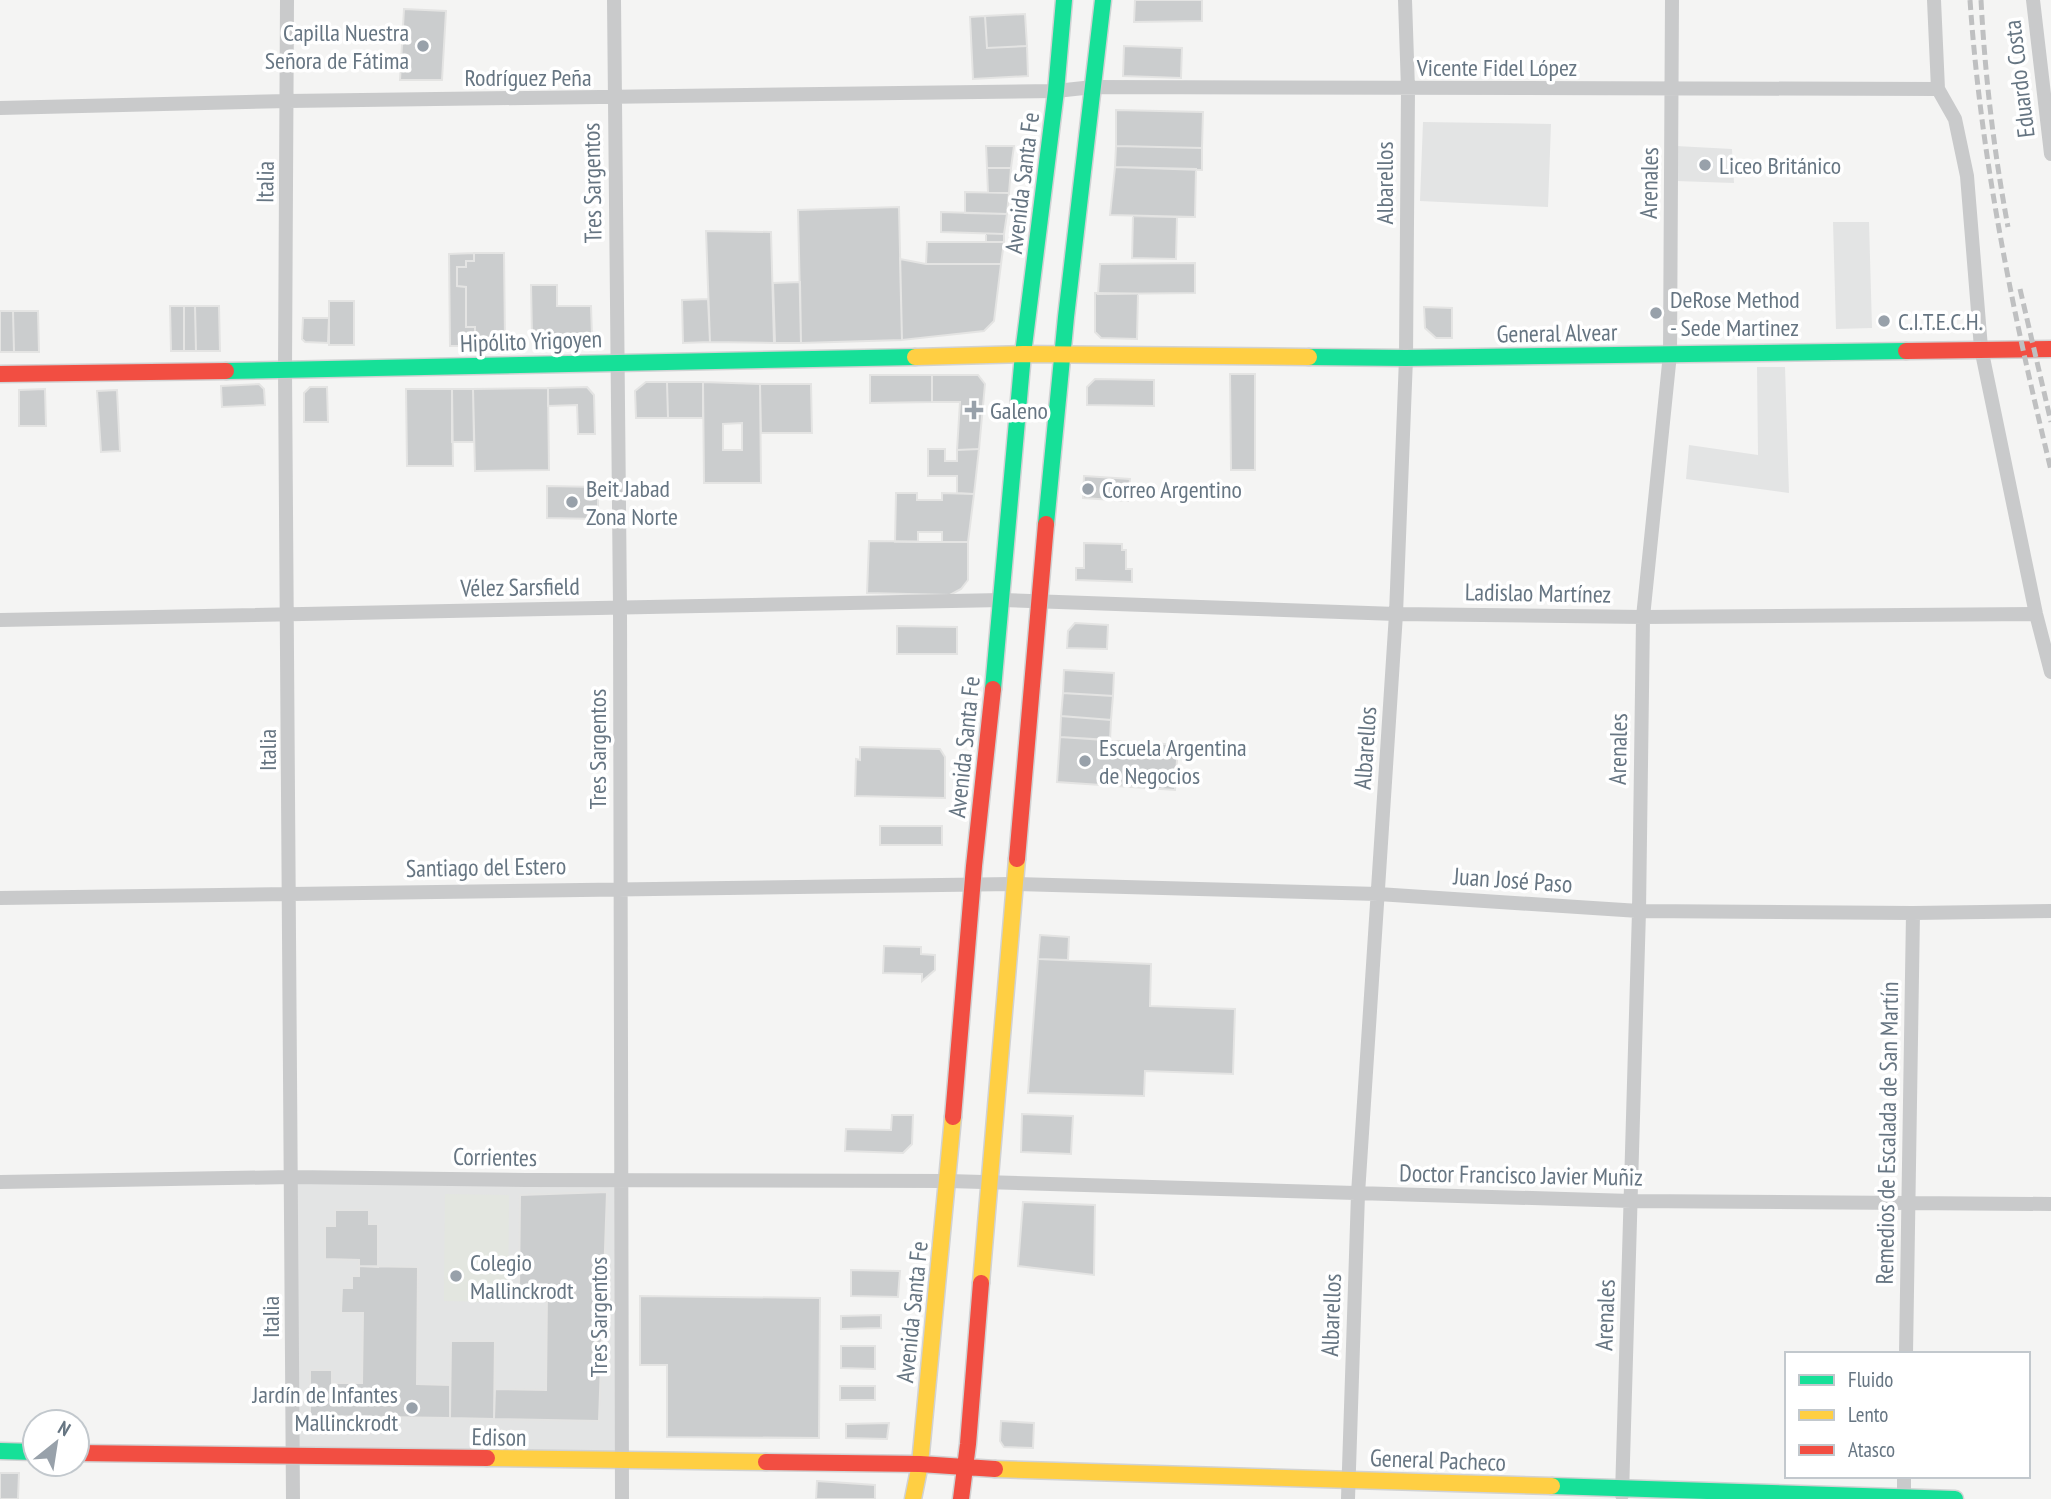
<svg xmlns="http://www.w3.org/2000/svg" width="2051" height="1499" font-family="'PT Sans Narrow',sans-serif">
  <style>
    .built { fill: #e3e4e4 }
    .green { fill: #e3e6e0 }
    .building { fill: #cbcdce; stroke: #e4e4e3; stroke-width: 2; fill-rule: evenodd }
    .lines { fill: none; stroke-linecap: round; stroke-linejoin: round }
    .fast-casing { stroke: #d1d2d3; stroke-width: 19 }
    .slow-casing { stroke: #d1d2d3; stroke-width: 19 }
    .jam-casing { stroke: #d1d2d3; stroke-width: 19 }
    .street { stroke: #c9cacb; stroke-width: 14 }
    .fast { stroke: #16e098; stroke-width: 16 }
    .slow { stroke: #ffcf43; stroke-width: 16 }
    .jam { stroke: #f24e42; stroke-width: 16 }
    .rail { stroke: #bfc0c1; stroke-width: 5; stroke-dasharray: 10 5; stroke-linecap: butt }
    .poi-dot { fill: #98a1aa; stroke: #fff; stroke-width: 2.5 }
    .labels { text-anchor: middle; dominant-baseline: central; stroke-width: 7; stroke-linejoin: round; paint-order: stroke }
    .poi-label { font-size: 24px; fill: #667582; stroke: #fff; text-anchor: start }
    .street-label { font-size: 24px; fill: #667582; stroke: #fff }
  </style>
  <rect width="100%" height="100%" fill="#f4f4f3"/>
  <path class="built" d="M1423 122 1551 124 1548 207 1420 201Z
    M1676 146 1732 149 1734 183 1676 181Z
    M1833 222H1869L1872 328 1836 329Z
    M1757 367H1785L1789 493 1686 479 1689 445 1758 455Z
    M292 1177 620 1179 622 1462 293 1457Z"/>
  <path class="green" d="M445 1194 509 1195 508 1302 444 1301Z"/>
  <path class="building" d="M1135 0H1202V21L1134 22Z
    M404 9 446 11 442 80H400Z
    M1025 14 1027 46 987 48 985 16Z
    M985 16 987 48 1027 46 1028 76 973 79 970 17Z
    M1124 46 1182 48 1181 78 1123 76Z
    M1116 110 1203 112 1202 148 1116 146Z
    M986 146H1014L1011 168H987Z
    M1116 146 1202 148V170L1115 167Z
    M1115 167 1196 169 1195 217 1110 215Z
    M987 168H1011L1009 193H988Z
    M965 192 1009 193 1007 214 965 213Z
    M899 207 902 340 801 343 798 210Z
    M941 212 1007 214 1004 234 941 232Z
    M1133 216 1177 217 1176 259 1132 258Z
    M706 231 771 232 774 343 710 342Z
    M986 234H1004V242H986Z
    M927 242H1004L1001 264H926Z
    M474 253V261H466V267H457V286L466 287V327H475V339H492V346H450L449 254Z
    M474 253H504L505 339H475V327H466V287L457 286V267H466V261H474Z
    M900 259 926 264H1001L994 321 984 331 902 340Z
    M1195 263V293L1098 294 1100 264Z
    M800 282 801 343H775L773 283Z
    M531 285H557V306H591L592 336H532Z
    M1095 293 1138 294 1137 339 1101 338 1095 332Z
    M708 299 710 342 683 343 682 300Z
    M329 301H354V345H329Z
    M170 306H184V351H171Z
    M184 306H195L196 351H184Z
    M195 306H219L220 351H196Z
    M1424 307 1452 308V338H1436L1425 328Z
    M0 311H13L14 352H0Z
    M13 311H38L39 352H14Z
    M303 318H329L328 343 305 342 302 339Z
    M1230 374H1255V470H1231Z
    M870 375H932V402L870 403Z
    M932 375H978L985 384 979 449 957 450 960 402H932Z
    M1095 379 1154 380V406L1087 405V387Z
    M646 382H667L668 418H636L635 391Z
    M667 382H703V418H668Z
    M703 382 760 384 761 483H704ZM742 423V450H723V424Z
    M259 384 264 389 265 405 222 407 221 386Z
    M760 384H811L812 433H761Z
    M310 387H327L328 422H304V393Z
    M587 387 594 395 595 434H578L577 405 548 406V388Z
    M548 388 549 470 475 471 473 389Z
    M45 389 46 426H19V390Z
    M406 389H452L453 466H407Z
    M452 389H473L474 442H452Z
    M117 390 120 451 101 452 97 391Z
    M928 449H945V461H957V450L979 449 974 494 957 493V476H928Z
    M1084 476 1130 479 1128 501 1083 498Z
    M547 486 598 487V519L547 518Z
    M896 493H917V500H942V493L974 494 968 542H942V532H918V542H895Z
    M869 541 968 542V580L961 589 950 595 867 593Z
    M1084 543 1122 544V550H1126V569H1132V582L1076 580V568H1084Z
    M1075 623 1108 625 1107 649 1067 648 1068 631Z
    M897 626 957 627V654H897Z
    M1064 670 1114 673 1113 696 1063 693Z
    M1063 693 1113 696 1111 720 1061 716Z
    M1061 716 1111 720 1110 740 1060 737Z
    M1060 737 1178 745 1175 790 1057 782Z
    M860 747 940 749 945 757V798L855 796 856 759 860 760Z
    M880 826H942V845H880Z
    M1040 935 1069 937 1068 960 1038 959Z
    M884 946 921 947V954L935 955V970L922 981V974L883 973Z
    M1038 959 1151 964 1150 1006 1235 1009 1233 1074 1145 1071 1144 1096 1028 1093Z
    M1022 1114 1073 1116 1071 1154 1021 1152Z
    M892 1115H913L912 1144 903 1153 845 1151 846 1129 891 1130Z
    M607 1192 599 1421 494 1419 495 1389 546 1390 547 1292H519L520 1195Z
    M1023 1202 1095 1205 1094 1275 1018 1266Z
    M335 1210H369V1224H378V1267L359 1266V1260L325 1259V1226H335Z
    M359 1266 418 1267 417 1384 450 1385V1418L310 1416V1370H332V1383H362L363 1313H341L342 1288H352V1276H359Z
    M851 1270 900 1271 898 1297 851 1296Z
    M640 1296 820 1298 819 1438 667 1437V1365H640Z
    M881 1315V1328L841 1329V1316Z
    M451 1341H495L494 1419 450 1418Z
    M841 1346H875V1369L841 1368Z
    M840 1386H875V1400H840Z
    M1001 1421 1034 1423 1033 1448 1004 1447 1000 1441Z
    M889 1423 887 1439 846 1438V1424Z
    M0 1473H19L18 1499H0Z
    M817 1481 875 1485V1499H816Z"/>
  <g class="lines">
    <defs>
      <path id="fast" d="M1309 357 1406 358 1906 351
        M226 371 915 357
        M1046 524 1066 317 1103 0
        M993 689 1023 354 1056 91 1064 0
        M0 1451 35 1452
        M1552 1486 1955 1499"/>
      <path id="slow" d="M915 357 1023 354 1309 357
        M981 1283 1017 859
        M487 1458 766 1462
        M995 1469 1552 1486
        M913 1499 920 1464 953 1117"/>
      <path id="jam" d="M1906 351 2051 349
        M0 374 226 371
        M1017 859 1046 524
        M953 1117 974 866 993 689
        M77 1453 487 1458
        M766 1462 920 1464 995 1469
        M961 1499 968 1444 981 1283"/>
    </defs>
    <use href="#fast" class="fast-casing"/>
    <use href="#slow" class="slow-casing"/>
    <use href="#jam" class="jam-casing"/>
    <path class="street" d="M287 0 285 371 293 1499
      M614 0 620 607 622 1499
      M1934 0 1938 89 1955 119 1967 176 1981 348 2036 614 2051 672
      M2033 0 2051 154
      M0 108 288 101 1056 91 1093 87 1938 89
      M0 620 1002 600 1396 614 1643 617 2036 614
      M0 898 1013 884 1378 894 1639 911 1913 913 2051 911
      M0 1182 292 1177 526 1180 948 1181 1631 1201 2051 1204
      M1906 1354 1913 913
      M1622 1495 1639 911 1643 617 1670 354 1672 0
      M1348 1499 1358 1194 1396 614 1406 358 1408 89 1405 0
      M1904 1499V1476"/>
    <use href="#fast" class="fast"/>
    <use href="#slow" class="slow"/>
    <use href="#jam" class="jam"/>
    <path class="rail" d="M1970 0C1981 160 2013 314 2051 470
      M1981 0C1985 76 1994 152 2008 227
      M2020 289 2051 422"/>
  </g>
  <g class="poi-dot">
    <circle cx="423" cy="46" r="7"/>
    <circle cx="1705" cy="165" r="7"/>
    <circle cx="1656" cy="313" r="7"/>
    <circle cx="1884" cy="321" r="7"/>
    <path d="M970.5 399.5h7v7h7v7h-7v7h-7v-7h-7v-7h7z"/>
    <circle cx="1088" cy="489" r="7"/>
    <circle cx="572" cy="502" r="7"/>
    <circle cx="1085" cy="761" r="7"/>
    <circle cx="456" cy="1276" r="7"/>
    <circle cx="412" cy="1408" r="7"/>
  </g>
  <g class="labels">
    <g class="poi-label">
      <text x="409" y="32" text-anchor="end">Capilla Nuestra<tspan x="409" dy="28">Señora de Fátima</tspan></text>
      <text x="1719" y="165">Liceo Británico</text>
      <text x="1670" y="299">DeRose Method<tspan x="1670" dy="28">- Sede Martinez</tspan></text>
      <text x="1898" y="321">C.I.T.E.C.H.</text>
      <text x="990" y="410">Galeno</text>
      <text x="586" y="488">Beit Jabad<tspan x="586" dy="28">Zona Norte</tspan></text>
      <text x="1102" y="489">Correo Argentino</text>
      <text x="1099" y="747">Escuela Argentina<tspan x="1099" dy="28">de Negocios</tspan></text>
      <text x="470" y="1262">Colegio<tspan x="470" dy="28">Mallinckrodt</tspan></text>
      <text x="398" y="1394" text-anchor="end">Jardín de Infantes<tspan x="398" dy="28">Mallinckrodt</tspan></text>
    </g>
    <g class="street-label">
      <text x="1497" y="67">Vicente Fidel López</text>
      <text x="528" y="77">Rodríguez Peña</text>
      <text transform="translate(2019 79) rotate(-97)">Eduardo Costa</text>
      <text transform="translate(265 182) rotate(-89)">Italia</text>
      <text transform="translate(592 183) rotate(-91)">Tres Sargentos</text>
      <text transform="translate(1022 183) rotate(-83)">Avenida Santa Fe</text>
      <text transform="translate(1384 183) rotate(-90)">Albarellos</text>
      <text transform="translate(1649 183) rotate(-89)">Arenales</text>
      <text transform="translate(1557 333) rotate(-1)">General Alvear</text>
      <text transform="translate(531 341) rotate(-2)">Hipólito Yrigoyen</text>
      <text transform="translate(520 587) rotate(-1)">Vélez Sarsfield</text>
      <text transform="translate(1538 593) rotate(1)">Ladislao Martínez</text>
      <text transform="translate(964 747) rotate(-84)">Avenida Santa Fe</text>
      <text transform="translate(1365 748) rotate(-86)">Albarellos</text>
      <text transform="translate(597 749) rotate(-90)">Tres Sargentos</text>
      <text transform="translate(1618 749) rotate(-89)">Arenales</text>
      <text transform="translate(267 750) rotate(-90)">Italia</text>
      <text transform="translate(486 867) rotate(-1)">Santiago del Estero</text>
      <text transform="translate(1513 880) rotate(4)">Juan José Paso</text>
      <text transform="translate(1887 1133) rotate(-89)">Remedios de Escalada de San Martín</text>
      <text transform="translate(495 1157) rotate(1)">Corrientes</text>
      <text transform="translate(1521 1175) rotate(1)">Doctor Francisco Javier Muñiz</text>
      <text transform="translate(912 1312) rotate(-84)">Avenida Santa Fe</text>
      <text transform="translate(1331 1315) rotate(-88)">Albarellos</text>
      <text transform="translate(1605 1315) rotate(-88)">Arenales</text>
      <text transform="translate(270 1317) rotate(-90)">Italia</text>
      <text transform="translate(598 1317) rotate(-90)">Tres Sargentos</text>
      <text transform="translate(499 1437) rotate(1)">Edison</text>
      <text transform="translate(1438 1460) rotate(2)">General Pacheco</text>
    </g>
  </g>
  <rect x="1785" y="1352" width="245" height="126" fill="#ffffff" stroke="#c2c8cd" stroke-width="2"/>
  <rect x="1799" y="1375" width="35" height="10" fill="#16e098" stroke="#c2c8cd" stroke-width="2"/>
  <text x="1848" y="1387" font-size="21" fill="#667582">Fluido</text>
  <rect x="1799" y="1410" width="35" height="10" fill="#ffcf43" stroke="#c2c8cd" stroke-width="2"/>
  <text x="1848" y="1422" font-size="21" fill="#667582">Lento</text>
  <rect x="1799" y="1445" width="35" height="10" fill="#f24e42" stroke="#c2c8cd" stroke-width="2"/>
  <text x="1848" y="1457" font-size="21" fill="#667582">Atasco</text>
  <g transform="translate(56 1443) rotate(30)"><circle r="33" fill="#ffffff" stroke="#c2c8cd" stroke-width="2"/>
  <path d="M0-5L12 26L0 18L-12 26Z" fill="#98a1aa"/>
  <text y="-10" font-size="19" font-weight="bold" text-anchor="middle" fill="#667582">N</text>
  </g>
</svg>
